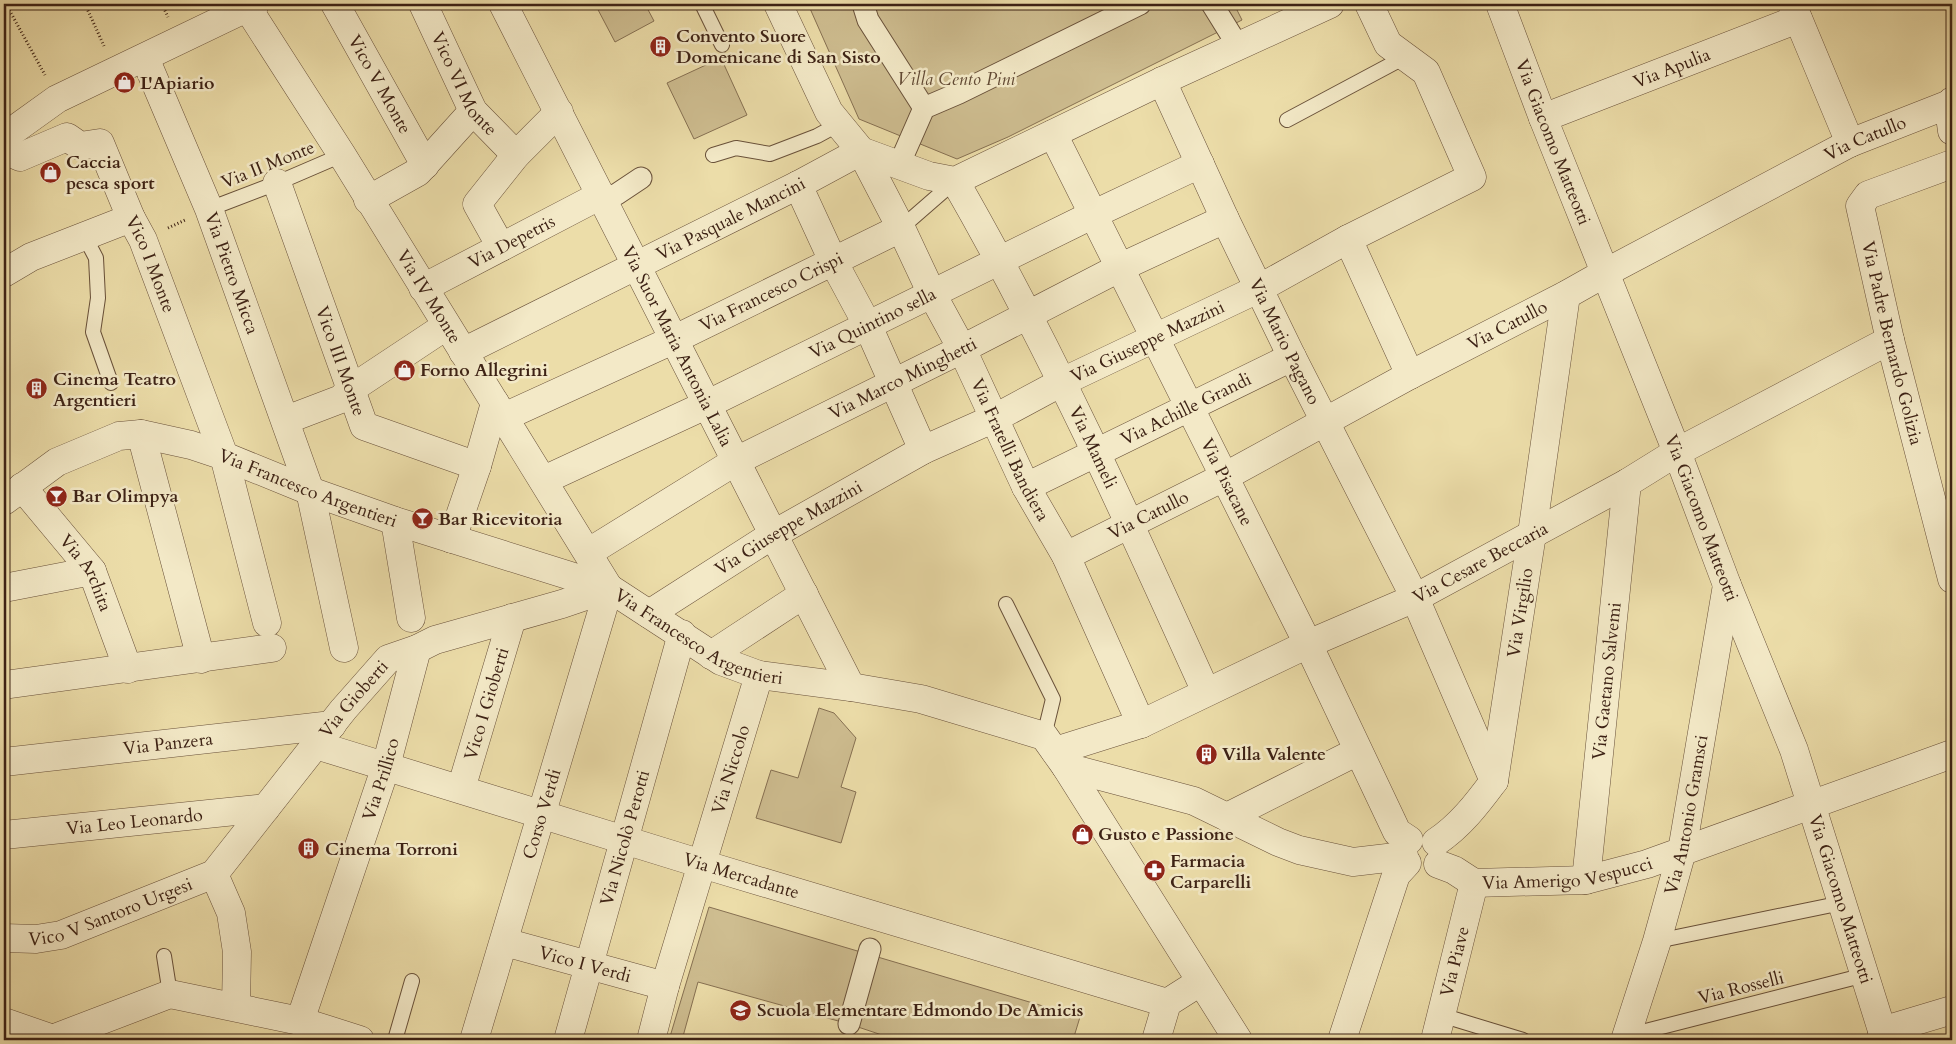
<svg xmlns="http://www.w3.org/2000/svg" width="1956" height="1044" font-family="Cardo,serif">
  <style>
    .green { fill: #cebd90; stroke: #867052 }
    .lines { fill: none; stroke-linecap: round; stroke-linejoin: round }
    .service-casing { stroke: #69513a; stroke-width: 16 }
    .pedestrian-casing { stroke: #69513a; stroke-width: 23 }
    .minor-casing { stroke: #69513a; stroke-width: 29 }
    .tertiary-casing { stroke: #69513a; stroke-width: 29 }
    .path { stroke: #3d2215; stroke-width: 3; stroke-dasharray: 1 2.5; stroke-linecap: butt }
    .service { stroke: #f3e9c7; stroke-width: 14 }
    .pedestrian { stroke: #f3e9c7; stroke-width: 21 }
    .minor { stroke: #f3e9c7; stroke-width: 28 }
    .tertiary { stroke: #f3e9c7; stroke-width: 28 }
    .labels { text-anchor: middle; dominant-baseline: central; stroke-width: 5; stroke-linejoin: round; paint-order: stroke }
    .poi-label { font-size: 18px; font-weight: bold; fill: #3d2215; stroke: #f3e9c7; text-anchor: start }
    .street-label { font-size: 18px; fill: #3d2215; stroke: #f3e9c7 }
    .park-label { font-size: 18px; font-style: italic; fill: #614934; stroke: #f3e9c7 }
  </style>
  <rect width="100%" height="100%" fill="#ecdda9"/>
  <filter id="stains"><feTurbulence type="fractalNoise" baseFrequency=".004" numOctaves="4"/><feColorMatrix values="0 0 0 0 .2 0 0 0 0 .09 0 0 0 0 .02 0 0 0 .5 -.17"/></filter>
  <radialGradient id="worn" r=".72"><stop offset=".6" stop-color="#630" stop-opacity="0"/><stop offset="1" stop-color="#630" stop-opacity=".3"/></radialGradient>
  <path class="green" d="M595 4H645L654 21 615 42Z
    M808 4H1234L1242 20 1008 137 957 159 859 119Z
    M721 58 747 115 694 139 667 83Z
    M819 708 834 713 856 738 841 787 856 792 841 843 756 818 771 770 798 778Z
    M709 907 1080 1017 1073 1040H897L849 1024 698 982 682 1040H669Z"/>
  <g class="lines">
    <defs>
      <path id="service" d="M702 4 722 45
        M1287 120 1405 57
        M713 155 736 148 770 154 817 136 839 124
        M209 209 277 183 342 155
        M901 228 955 181
        M85 237 96 258 98 298 93 332 111 383
        M1006 604 1053 699 1044 736
        M1657 941 1842 903
        M164 956 170 994
        M1441 1015 1523 1040
        M1626 1036 1865 975
        M395 1040 412 981"/>
      <path id="pedestrian" d="M863 4 868 20 924 108 959 93 1140 4
        M1212 4 1238 46
        M899 165 924 108
        M603 200 617 194 641 178
        M849 1024 870 949"/>
      <g id="minor">
        <path id="s1" d="M335 4 425 165"/>
        <path id="s2" d="M423 4 473 111 516 155"/>
        <path d="M1792 4 1850 143"/>
        <path id="s3" d="M145 58 209 209 310 491 344 648"/>
        <path id="s4" d="M1162 81 1225 219 1292 357 1415 598 1494 781"/>
        <path d="M1952 101 1950 116 1952 131"/>
        <path id="s5" d="M1543 118 1798 19"/>
        <path id="s6" d="M1053 134 1308 644 1397 832 1409 840"/>
        <path id="s7" d="M4 150 20 157 67 137 80 146 100 143 131 218 143 240 224 456 267 623"/>
        <path id="s8" d="M861 151 901 228 932 294 962 349 1026 487 1066 556 1141 724"/>
        <path id="s9" d="M1952 164 1868 195 1860 206 1890 340 1952 579"/>
        <path id="s10" d="M955 181C1050 346 1128 519 1206 692"/>
        <path id="s11" d="M277 183 364 426 477 466"/>
        <path d="M798 185 833 261 868 326 923 450"/>
        <path d="M368 200 418 172 473 111"/>
        <path d="M1348 239 1410 375"/>
        <path d="M501 247 477 204 516 155 559 112"/>
        <path d="M4 273 31 257 131 218"/>
        <path id="s12" d="M423 288 601 195"/>
        <path id="s13" d="M504 417 675 339 901 228"/>
        <path d="M286 420 341 399 351 389 446 326"/>
        <path d="M141 434 201 659"/>
        <path id="s14" d="M544 480 708 404 1092 215 1200 164"/>
        <path id="s15" d="M22 487 92 571 128 669"/>
        <path id="s16" d="M1026 487 1292 357"/>
        <path id="s17" d="M4 501 57 462 119 436 141 434 191 445 224 456 310 491 395 521 609 588"/>
        <path d="M395 521 411 618"/>
        <path d="M452 539 477 466 495 403"/>
        <path id="s18" d="M589 552 736 461 962 349 1119 268 1225 219"/>
        <path id="s19" d="M1066 556 1224 477 1410 375 1566 295 1605 273 1850 143 1952 103"/>
        <path d="M4 588 92 571"/>
        <path id="s20" d="M649 614 774 534 923 450 995 418 1062 382 1260 288 1348 239 1472 177 1426 72 1388 44 1369 4"/>
        <path d="M711 655 804 594"/>
        <path d="M4 685 272 648"/>
        <path id="s21" d="M316 745 702 864 1167 1003"/>
        <path id="s22" d="M1055 751 1141 724 1308 644 1415 598 1627 483 1677 452 1890 340"/>
        <path id="s23" d="M4 762 332 725"/>
        <path d="M1066 767 1194 801 1278 842 1299 850 1353 862 1404 856"/>
        <path id="s24" d="M461 789 512 618"/>
        <path d="M1227 817 1358 751"/>
        <path id="s25" d="M4 835 266 808"/>
        <path id="s26" d="M1436 842C1460 826 1477 804 1494 781L1532 534 1566 295"/>
        <path id="s27" d="M1438 864 1454 870 1474 883 1586 880 1647 864 1952 754"/>
        <path d="M214 874 231 913 237 952 236 1007"/>
        <path id="s28" d="M1586 880 1627 483"/>
        <path id="s29" d="M4 938 36 939 61 935 214 874 343 710 388 659 417 649 435 640 562 604 609 588"/>
        <path id="s30" d="M504 942 665 986"/>
        <path id="s31" d="M300 1021 386 766 417 649"/>
        <path d="M4 1022 56 1040"/>
        <path d="M1882 1031 1952 1010"/>
        <path d="M52 1039 170 994 300 1021 360 1040"/>
        <path id="s32" d="M568 1040 682 634"/>
        <path id="s33" d="M651 1040 665 986 759 675"/>
        <path d="M1156 1040 1167 1003 1200 982"/>
        <path d="M1342 1040 1396 875 1407 863"/>
        <path id="s34" d="M1435 1040 1474 883"/>
        <path id="s35" d="M1625 1040 1657 941 1682 851 1727 585"/>
      </g>
      <g id="tertiary">
        <path id="s36" d="M503 4 851 687"/>
        <path d="M778 4 829 112 861 151 929 176 955 181 1162 81 1330 4"/>
        <path id="s37" d="M1500 4 1543 118 1677 452 1727 585 1794 750 1885 1040"/>
        <path id="s38" d="M247 7 342 155 609 588 721 661 759 675 851 687 921 699 1044 736 1066 767 1238 1040"/>
        <path d="M4 137 57 99 255 4"/>
        <path id="s39" d="M463 352 798 185 861 151"/>
        <path id="s40" d="M474 1040 609 588"/>
      </g>
    </defs>
    <use href="#service" class="service-casing"/>
    <use href="#pedestrian" class="pedestrian-casing"/>
    <use href="#minor" class="minor-casing"/>
    <use href="#tertiary" class="tertiary-casing"/>
    <path class="path" d="M6 4 45 75
      M85 4 104 46
      M162 4 168 17
      M168 228 185 220"/>
    <use href="#service" class="service"/>
    <use href="#pedestrian" class="pedestrian"/>
    <use href="#minor" class="minor"/>
    <use href="#tertiary" class="tertiary"/>
  </g>
  <defs>
    <symbol id="building-disc" viewBox="-11 -11 22 22"><circle r="9.5" fill="#8f2418" stroke="#f3e9c7"/><path d="M-4-6H4V6H1V3H-1V6H-4ZM-2.5-4.3h1.7v1.8h-1.7ZM.8-4.3h1.7v1.8H.8ZM-2.5-1h1.7V.8h-1.7ZM.8-1h1.7V.8H.8Z" fill="#fff"/></symbol>
    <symbol id="shop-disc" viewBox="-11 -11 22 22"><circle r="9.5" fill="#8f2418" stroke="#f3e9c7"/><path d="M-5-2.5h2.3a2.7 3.5 0 0 1 5.4 0H5L5.5 6h-11ZM-1.5-2.5h3a1.5 2.3 0 0 0-3 0Z" fill="#fff"/></symbol>
    <symbol id="bar-disc" viewBox="-11 -11 22 22"><circle r="9.5" fill="#8f2418" stroke="#f3e9c7"/><path d="M-6-5H6L.8 .8V4.5H3.5V6h-7V4.5H-.8V.8Z" fill="#fff"/></symbol>
    <symbol id="pharmacy-disc" viewBox="-11 -11 22 22"><circle r="9.5" fill="#8f2418" stroke="#f3e9c7"/><path d="M-2-6h4v4h4v4h-4v4h-4v-4h-4v-4h4Z" fill="#fff"/></symbol>
    <symbol id="school-disc" viewBox="-11 -11 22 22"><circle r="9.5" fill="#8f2418" stroke="#f3e9c7"/><path d="M0-5L7-2L0 1L-7-2ZM-4 1L0 2.5L4 1V4Q0 6-4 4Z" fill="#fff"/></symbol>
  </defs>
  <g fill-rule="evenodd">
    <use href="#building-disc" x="648" y="34" width="25" height="25"/>
    <use href="#shop-disc" x="112" y="70" width="25" height="25"/>
    <use href="#shop-disc" x="38" y="160" width="25" height="25"/>
    <use href="#shop-disc" x="392" y="358" width="25" height="25"/>
    <use href="#building-disc" x="24" y="376" width="25" height="25"/>
    <use href="#bar-disc" x="44" y="484" width="25" height="25"/>
    <use href="#bar-disc" x="410" y="506" width="25" height="25"/>
    <use href="#building-disc" x="1194" y="742" width="25" height="25"/>
    <use href="#shop-disc" x="1070" y="822" width="25" height="25"/>
    <use href="#building-disc" x="296" y="836" width="25" height="25"/>
    <use href="#pharmacy-disc" x="1142" y="858" width="25" height="25"/>
    <use href="#school-disc" x="728" y="998" width="25" height="25"/>
  </g>
  <g class="labels">
    <g class="poi-label">
      <text x="676" y="36">Convento Suore<tspan x="676" dy="21">Domenicane di San Sisto</tspan></text>
      <text x="140" y="83">L'Apiario</text>
      <text x="66" y="162">Caccia<tspan x="66" dy="21">pesca sport</tspan></text>
      <text x="420" y="370">Forno Allegrini</text>
      <text x="53" y="379">Cinema Teatro<tspan x="53" dy="21">Argentieri</tspan></text>
      <text x="72" y="496">Bar Olimpya</text>
      <text x="438" y="519">Bar Ricevitoria</text>
      <text x="1222" y="754">Villa Valente</text>
      <text x="1098" y="834">Gusto e Passione</text>
      <text x="325" y="849">Cinema Torroni</text>
      <text x="1170" y="861">Farmacia<tspan x="1170" dy="21">Carparelli</tspan></text>
      <text x="757" y="1010">Scuola Elementare Edmondo De Amicis</text>
    </g>
    <g class="street-label">
      <text stroke="none"><textPath href="#s5" startOffset="138">Via Apulia</textPath></text>
      <text stroke="none"><textPath href="#s2" startOffset="90">Vico VI Monte</textPath></text>
      <text stroke="none"><textPath href="#s1" startOffset="92">Vico V Monte</textPath></text>
      <text stroke="none"><textPath href="#s19" startOffset="902">Via Catullo</textPath></text>
      <text stroke="none"><textPath href="#s37" startOffset="148">Via Giacomo Matteotti</textPath></text>
      <text transform="translate(268 165) rotate(-22)">Via II Monte</text>
      <text stroke="none"><textPath href="#s39" startOffset="299">Via Pasquale Mancini</textPath></text>
      <text stroke="none"><textPath href="#s12" startOffset="100">Via Depetris</textPath></text>
      <text stroke="none"><textPath href="#s7" startOffset="236">Vico I Monte</textPath></text>
      <text stroke="none"><textPath href="#s3" startOffset="232">Via Pietro Micca</textPath></text>
      <text stroke="none"><textPath href="#s13" startOffset="295">Via Francesco Crispi</textPath></text>
      <text stroke="none"><textPath href="#s38" startOffset="342">Via IV Monte</textPath></text>
      <text stroke="none"><textPath href="#s14" startOffset="364">Via Quintino sella</textPath></text>
      <text stroke="none"><textPath href="#s19" startOffset="498">Via Catullo</textPath></text>
      <text stroke="none"><textPath href="#s20" startOffset="569">Via Giuseppe Mazzini</textPath></text>
      <text stroke="none"><textPath href="#s4" startOffset="288">Via Mario Pagano</textPath></text>
      <text stroke="none"><textPath href="#s9" startOffset="244">Via Padre Bernardo Golizia</textPath></text>
      <text stroke="none"><textPath href="#s36" startOffset="384">Via Suor Maria Antonia Lalia</textPath></text>
      <text stroke="none"><textPath href="#s11" startOffset="189">Vico III Monte</textPath></text>
      <text stroke="none"><textPath href="#s18" startOffset="359">Via Marco Minghetti</textPath></text>
      <text stroke="none"><textPath href="#s16" startOffset="178">Via Achille Grandi</textPath></text>
      <text stroke="none"><textPath href="#s10" startOffset="300">Via Mameli</textPath></text>
      <text stroke="none"><textPath href="#s8" startOffset="334">Via Fratelli Bandiera</textPath></text>
      <text stroke="none"><textPath href="#s6" startOffset="389">Via Pisacane</textPath></text>
      <text stroke="none"><textPath href="#s17" startOffset="331">Via Francesco Argentieri</textPath></text>
      <text stroke="none"><textPath href="#s19" startOffset="92">Via Catullo</textPath></text>
      <text stroke="none"><textPath href="#s37" startOffset="552">Via Giacomo Matteotti</textPath></text>
      <text stroke="none"><textPath href="#s20" startOffset="164">Via Giuseppe Mazzini</textPath></text>
      <text stroke="none"><textPath href="#s22" startOffset="466">Via Cesare Beccaria</textPath></text>
      <text stroke="none"><textPath href="#s15" startOffset="108">Via Archita</textPath></text>
      <text stroke="none"><textPath href="#s26" startOffset="255">Via Virgilio</textPath></text>
      <text stroke="none"><textPath href="#s38" startOffset="788">Via Francesco Argentieri</textPath></text>
      <text stroke="none"><textPath href="#s28" startOffset="200">Via Gaetano Salvemi</textPath></text>
      <text stroke="none"><textPath href="#s29" startOffset="446">Via Gioberti</textPath></text>
      <text stroke="none"><textPath href="#s24" startOffset="89">Vico I Gioberti</textPath></text>
      <text stroke="none"><textPath href="#s23" startOffset="165">Via Panzera</textPath></text>
      <text stroke="none"><textPath href="#s33" startOffset="282">Via Niccolo</textPath></text>
      <text stroke="none"><textPath href="#s31" startOffset="255">Via Prillico</textPath></text>
      <text stroke="none"><textPath href="#s40" startOffset="236">Corso Verdi</textPath></text>
      <text stroke="none"><textPath href="#s35" startOffset="234">Via Antonio Gramsci</textPath></text>
      <text stroke="none"><textPath href="#s25" startOffset="131">Via Leo Leonardo</textPath></text>
      <text stroke="none"><textPath href="#s32" startOffset="210">Via Nicolò Perotti</textPath></text>
      <text stroke="none"><textPath href="#s27" startOffset="135">Via Amerigo Vespucci</textPath></text>
      <text stroke="none"><textPath href="#s21" startOffset="445">Via Mercadante</textPath></text>
      <text stroke="none"><textPath href="#s37" startOffset="958">Via Giacomo Matteotti</textPath></text>
      <text stroke="none"><textPath href="#s29" startOffset="111">Vico V Santoro Urgesi</textPath></text>
      <text stroke="none"><textPath href="#s34" startOffset="81">Via Piave</textPath></text>
      <text stroke="none"><textPath href="#s30" startOffset="84">Vico I Verdi</textPath></text>
      <text transform="translate(1741 988) rotate(-14)">Via Rosselli</text>
    </g>
    <g class="park-label">
      <text x="956" y="79">Villa Cento Pini</text>
    </g>
  </g>
  <rect width="1956" height="1044" fill="none" stroke="#ecdda9" stroke-width="20"/>
  <rect x="5" y="5" width="1946" height="1034" fill="none" stroke="#3d2215" stroke-width="2.5"/>
  <rect x="10" y="10" width="1936" height="1024" fill="none" stroke="#3d2215"/>
  <rect width="100%" height="100%" filter="url(#stains)"/>
  <rect width="100%" height="100%" fill="url(#worn)"/>
</svg>
